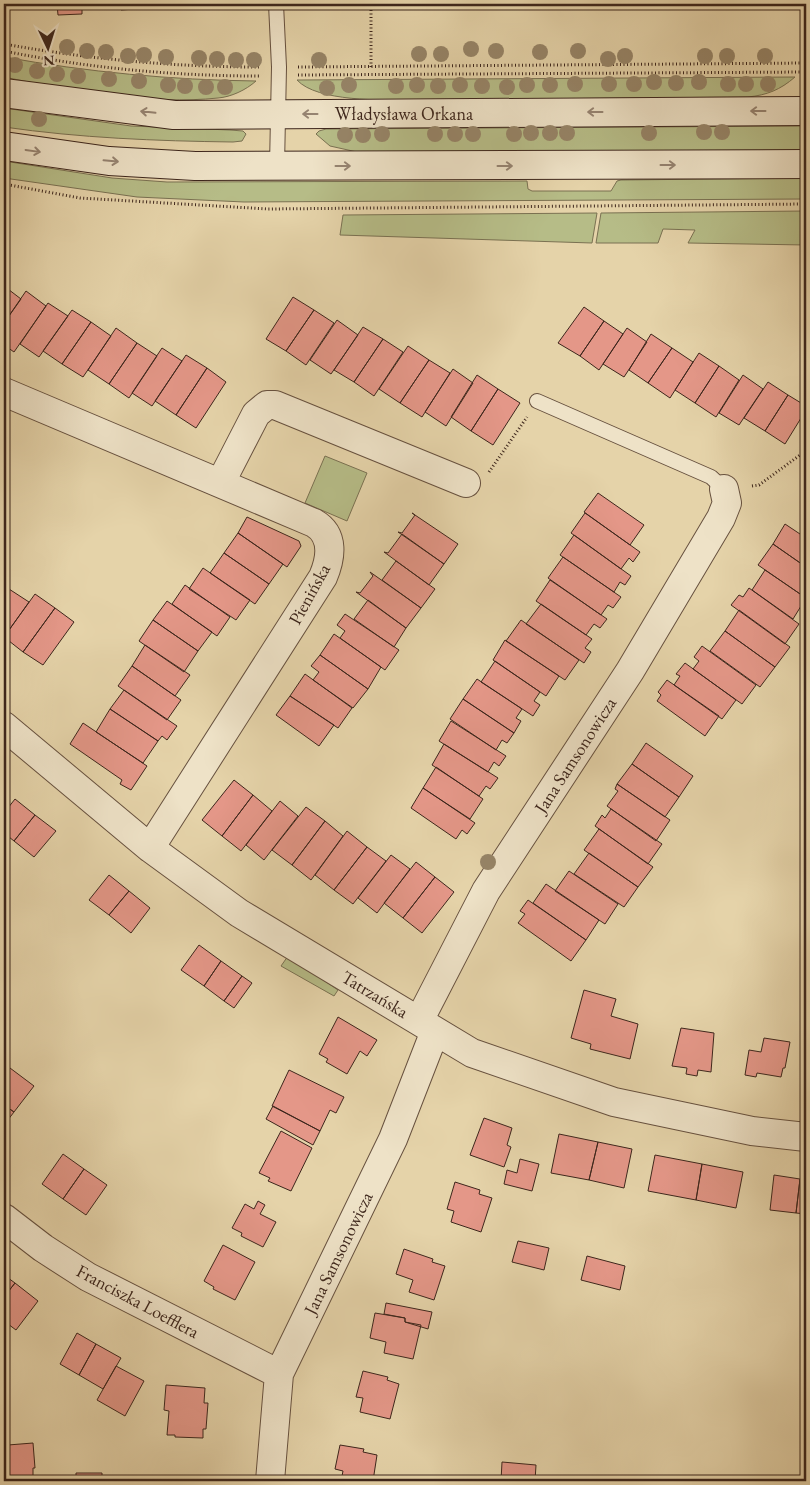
<svg xmlns="http://www.w3.org/2000/svg" width="810" height="1485" font-family="'EB Garamond',serif">
  <style>
    .green { fill: #b6bc87; stroke: #7a7152 }
    .building { fill: #e49788; stroke: #3d261c }
    .lines { fill: none; stroke-linecap: round; stroke-linejoin: round }
    .lane-casing { stroke: #67513f; stroke-width: 16 }
    .street-casing { stroke: #67513f; stroke-width: 30 }
    .secondary-casing { stroke: #3d261c; stroke-width: 30 }
    .path { stroke: #3d261c; stroke-width: 3; stroke-dasharray: 1 2.5; stroke-linecap: butt }
    .lane { stroke: #eee2c7; stroke-width: 14 }
    .street { stroke: #eee2c7; stroke-width: 28 }
    .secondary { stroke: #eee2c7; stroke-width: 28 }
    .tree { fill: #968467 }
    .oneway { stroke: #968472 }
    .labels { text-anchor: middle; dominant-baseline: central; stroke-width: 5; stroke-linejoin: round; paint-order: stroke }
    .street-label { font-size: 18px; fill: #3d261c; stroke: #eee2c7 }
  </style>
  <rect width="100%" height="100%" fill="#e5d3a9"/>
  <filter id="stains"><feTurbulence type="fractalNoise" baseFrequency=".004" numOctaves="4"/><feColorMatrix values="0 0 0 0 .2 0 0 0 0 .09 0 0 0 0 .02 0 0 0 .5 -.17"/></filter>
  <radialGradient id="worn" r=".72"><stop offset=".6" stop-color="#630" stop-opacity="0"/><stop offset="1" stop-color="#630" stop-opacity=".3"/></radialGradient>
  <path class="green" d="M4 57C88 72 171 80 256 81 246 90 231 97 218 98 154 105 67 90 4 77Z
    M795 77C780 90 767 95 748 97L412 100C383 100 317 102 297 80Z
    M4 108 131 126 230 130 243 131 246 134 242 141 233 142C156 141 80 138 4 127Z
    M806 126V150L357 152 330 146 316 134 319 131 326 129Z
    M4 161 112 178 167 182 527 181 528 189 532 191H611L617 181 621 180 806 178V199L244 202 137 197 4 178Z
    M806 211V245L688 243 695 230 663 229 658 243H596L601 213Z
    M597 213 592 243 340 235 343 215Z
    M325 456 367 473 347 521 305 503Z
    M288 956 338 990 334 996 281 966Z"/>
  <path class="building" d="M57 4H82V14L58 15Z
    M120 4H206L121 10Z
    M4 286 21 299 4 323Z
    M26 291 46 306 14 352 4 345V323Z
    M293 297 314 310 286 351 266 339Z
    M48 303 68 316 39 357 20 344Z
    M584 307 604 321 580 356 558 343Z
    M72 310 91 322 62 364 43 351Z
    M314 310 334 323 306 365 286 351Z
    M337 320 358 335 331 374 310 360Z
    M604 321 623 334 599 370 580 356Z
    M91 322 111 336 83 377 62 364Z
    M363 327 383 339 354 382 334 370Z
    M116 328 137 343 109 384 88 370Z
    M627 328 647 342 624 377 603 364Z
    M651 334 672 348 648 383 629 370Z
    M383 339 403 352 374 396 354 382Z
    M137 343 157 356 129 398 109 384Z
    M408 346 429 360 400 403 379 389Z
    M162 348 182 361 152 406 132 393Z
    M672 348 693 362 670 398 648 383Z
    M699 353 719 366 695 403 675 390Z
    M186 355 207 368 176 415 155 401Z
    M429 360 450 373 422 417 400 403Z
    M719 366 739 380 716 417 695 403Z
    M207 368 226 382 196 428 176 415Z
    M453 369 473 383 446 426 425 412Z
    M477 375 498 389 471 431 451 417Z
    M743 375 763 389 739 425 719 413Z
    M768 382 788 395 765 431 744 418Z
    M498 389 520 403 493 445 471 431Z
    M788 395 806 406V410L785 444 765 431Z
    M598 493 644 525 630 545 584 512Z
    M412 513 458 544 444 564 398 532 402 533 415 515Z
    M585 513 640 552 633 562 629 558 621 569 571 533Z
    M247 517 299 541 301 546 287 567 238 533Z
    M785 524 806 538V567L773 544Z
    M238 533 283 564 269 584 224 553Z
    M402 534 444 564 429 585 384 552 388 553Z
    M574 535 631 576 625 585 620 582 614 592 560 555Z
    M773 544 806 567V598L758 565Z
    M224 553 269 584 255 604 210 573Z
    M563 557 621 597 613 608 608 605 601 615 548 578Z
    M396 561 435 589 421 608 382 580Z
    M203 568 250 600 236 620 189 589Z
    M765 570 806 598 793 619 752 590Z
    M370 572 421 608 406 628 356 592 360 593 373 576Z
    M550 580 607 619 600 628 594 624 586 635 536 601Z
    M185 585 230 617 217 636 172 604Z
    M749 588 799 624 785 644 731 605 739 595 743 597Z
    M9 589 29 602 4 637V597Z
    M35 594 55 608 23 652 4 637Z
    M368 600 406 628 394 647 354 619Z
    M167 601 212 632 198 651 153 620Z
    M541 604 592 639 585 648 591 652 584 663 526 624Z
    M55 608 74 622 43 665 23 652Z
    M739 610 790 647 775 667 725 631Z
    M345 614 399 650 385 670 340 638 345 631 337 625Z
    M153 620 198 651 184 672 139 641Z
    M521 620 579 660 565 680 506 641Z
    M725 631 775 667 760 687 710 651Z
    M334 634 381 667 368 689 320 655Z
    M505 640 559 676 546 696 493 660Z
    M145 645 190 675 175 696 132 666Z
    M702 646 756 685 742 704 693 669 699 661 694 657Z
    M320 655 368 689 353 708 313 680 319 672 311 666Z
    M495 661 540 692 534 701 540 705 533 716 481 682Z
    M685 663 736 700 722 719 674 685 680 676 676 674Z
    M132 666 181 700 167 720 118 686Z
    M305 674 352 708 338 728 290 696Z
    M477 679 522 709 516 718 521 721 514 733 463 699Z
    M667 680 719 716 705 736 657 701 661 695 658 692Z
    M124 690 177 726 167 740 162 736 158 741 110 709Z
    M290 696 334 725 319 746 276 715Z
    M463 699 514 733 507 743 502 740 496 750 450 719Z
    M110 709 158 741 143 763 96 732Z
    M451 721 506 756 499 766 494 762 488 772 439 741Z
    M83 723 147 766 131 790 120 784 122 780 70 744Z
    M646 743 693 776 679 797 632 764Z
    M444 744 498 778 490 789 486 786 479 796 432 765Z
    M632 764 679 797 665 817 617 784Z
    M436 767 483 799 470 819 423 788Z
    M234 780 253 795 222 836 202 820Z
    M617 784 670 820 656 841 607 806 618 791 615 789Z
    M423 788 475 823 467 834 462 830 456 839 411 808Z
    M253 795 272 811 241 851 222 836Z
    M15 799 35 815 14 841 4 833V813Z
    M280 801 298 816 264 860 246 845Z
    M306 807 325 821 292 865 272 850Z
    M611 809 662 844 648 864 595 826 602 815 605 818Z
    M35 815 56 831 34 857 14 841Z
    M325 821 343 836 311 880 292 865Z
    M599 829 653 867 638 887 584 850Z
    M347 831 367 847 334 890 315 875Z
    M367 847 386 861 353 904 334 890Z
    M589 853 638 887 624 907 574 874Z
    M391 855 410 869 377 913 358 898Z
    M416 862 435 877 403 918 384 903Z
    M569 871 618 904 605 924 555 891Z
    M109 875 129 891 109 915 89 900Z
    M435 877 454 892 422 933 403 918Z
    M546 884 599 920 586 940 533 903Z
    M129 891 150 908 131 933 109 915Z
    M528 900 586 940 571 961 518 923 525 914 520 911Z
    M199 945 221 961 204 986 181 970Z
    M221 961 242 976 224 1001 204 986Z
    M242 976 252 983 234 1008 224 1001Z
    M584 990 616 999 611 1016 638 1024 630 1059 590 1049 591 1044 571 1038Z
    M338 1017 377 1040 367 1056 360 1051 347 1074 326 1062 328 1059 319 1054Z
    M681 1028 714 1033 711 1072 698 1070 697 1076 686 1074 687 1068 672 1066Z
    M764 1038 790 1042 785 1068H783L781 1077 757 1073 756 1077 745 1075 749 1050 761 1052Z
    M10 1068 34 1086 14 1112 4 1105V1076Z
    M289 1070 344 1097 336 1113 330 1110 320 1131 272 1106Z
    M273 1106 320 1131 313 1145 266 1119Z
    M7 1107 14 1112 4 1125V1112Z
    M484 1118 512 1128 507 1145 511 1147 504 1167 470 1155Z
    M281 1131 312 1148 291 1191 268 1181 270 1178 259 1173Z
    M559 1134 598 1142 589 1180 551 1173Z
    M598 1142 632 1149 624 1188 589 1180Z
    M63 1154 84 1169 63 1199 42 1184Z
    M655 1155 702 1164 696 1200 648 1191Z
    M520 1159 539 1164 532 1191 504 1184 507 1170 517 1173Z
    M702 1164 743 1172 736 1208 696 1200Z
    M84 1169 107 1185 86 1215 63 1199Z
    M774 1175 800 1179 796 1213 770 1210Z
    M800 1179H806V1214L796 1213Z
    M455 1182 480 1190 479 1194 492 1198 481 1232 451 1222 454 1211 447 1209Z
    M258 1201 265 1205 260 1214 276 1222 263 1247 241 1236 242 1233 232 1228 245 1204 254 1209Z
    M518 1241 549 1248 544 1270 512 1262Z
    M223 1245 255 1262 235 1300 213 1289 214 1287 204 1281Z
    M404 1249 433 1259 432 1262 445 1266 434 1300 409 1292 413 1280 396 1274Z
    M587 1256 625 1266 620 1290 581 1280Z
    M4 1275 15 1283 4 1297Z
    M15 1283 38 1301 16 1330 4 1321V1297Z
    M386 1303 432 1312 428 1329 405 1322V1318L384 1314Z
    M375 1313 405 1318V1322L421 1325 413 1359 384 1353 386 1342 370 1338Z
    M77 1333 96 1344 79 1375 60 1364Z
    M96 1344 121 1358 103 1389 79 1375Z
    M116 1366 144 1381 125 1416 97 1400Z
    M363 1371 388 1377 387 1380 399 1384 390 1419 360 1412 363 1398 356 1397Z
    M166 1385 205 1388 204 1403H208L206 1429H203V1438L175 1437V1435H167L169 1411 164 1410Z
    M33 1443 35 1468H33V1478L4 1481V1459H9L8 1445Z
    M340 1445 364 1449 363 1452 377 1455 373 1481H341L343 1471 335 1469Z
    M502 1462 536 1465 535 1481H501Z
    M76 1473H102V1481H76Z"/>
  <g class="lines">
    <defs>
      <path id="lane" d="M276 4 279 67 277 166
        M537 401 711 477 724 489"/>
      <path id="street" d="M4 392 314 523C335 535 331 558 323 577L150 848
        M221 482 256 414 267 405H275L466 483
        M4 726 150 848 239 913 472 1053 614 1102 752 1131 806 1137
        M419 1021 486 891 630 671 721 518 727 503 724 489
        M4 1218 43 1248 88 1277 279 1374
        M270 1481 279 1374 393 1139 435 1031"/>
      <path id="secondary" d="M4 93 174 115 806 111
        M4 146 109 161 195 166 806 164"/>
    </defs>
    <use href="#lane" class="lane-casing"/>
    <use href="#street" class="street-casing"/>
    <use href="#secondary" class="secondary-casing"/>
    <path class="path" d="M4 44C88 59 173 67 259 67
      M4 51C88 68 173 76 259 76
      M298 67 806 63
      M371 67V4
      M298 75 806 72
      M4 184 80 198 268 209 806 204
      M800 455 806 457
      M489 472 527 417
      M752 486 759 485 800 455 806 447"/>
    <use href="#lane" class="lane"/>
    <use href="#street" class="street"/>
    <use href="#secondary" class="secondary"/>
  </g>
  <g class="tree">
    <circle cx="67" cy="47" r="8"/>
    <circle cx="471" cy="49" r="8"/>
    <circle cx="87" cy="51" r="8"/>
    <circle cx="496" cy="51" r="8"/>
    <circle cx="578" cy="51" r="8"/>
    <circle cx="106" cy="52" r="8"/>
    <circle cx="540" cy="52" r="8"/>
    <circle cx="419" cy="54" r="8"/>
    <circle cx="441" cy="54" r="8"/>
    <circle cx="144" cy="55" r="8"/>
    <circle cx="128" cy="56" r="8"/>
    <circle cx="625" cy="56" r="8"/>
    <circle cx="705" cy="56" r="8"/>
    <circle cx="727" cy="56" r="8"/>
    <circle cx="765" cy="56" r="8"/>
    <circle cx="166" cy="57" r="8"/>
    <circle cx="199" cy="58" r="8"/>
    <circle cx="217" cy="59" r="8"/>
    <circle cx="608" cy="59" r="8"/>
    <circle cx="236" cy="60" r="8"/>
    <circle cx="254" cy="60" r="8"/>
    <circle cx="319" cy="60" r="8"/>
    <circle cx="15" cy="65" r="8"/>
    <circle cx="37" cy="71" r="8"/>
    <circle cx="57" cy="74" r="8"/>
    <circle cx="78" cy="76" r="8"/>
    <circle cx="109" cy="79" r="8"/>
    <circle cx="139" cy="81" r="8"/>
    <circle cx="654" cy="82" r="8"/>
    <circle cx="699" cy="82" r="8"/>
    <circle cx="676" cy="83" r="8"/>
    <circle cx="575" cy="84" r="8"/>
    <circle cx="609" cy="84" r="8"/>
    <circle cx="634" cy="84" r="8"/>
    <circle cx="728" cy="84" r="8"/>
    <circle cx="746" cy="84" r="8"/>
    <circle cx="768" cy="84" r="8"/>
    <circle cx="168" cy="85" r="8"/>
    <circle cx="349" cy="85" r="8"/>
    <circle cx="417" cy="85" r="8"/>
    <circle cx="460" cy="85" r="8"/>
    <circle cx="527" cy="85" r="8"/>
    <circle cx="550" cy="85" r="8"/>
    <circle cx="185" cy="86" r="8"/>
    <circle cx="396" cy="86" r="8"/>
    <circle cx="438" cy="86" r="8"/>
    <circle cx="482" cy="86" r="8"/>
    <circle cx="206" cy="87" r="8"/>
    <circle cx="225" cy="87" r="8"/>
    <circle cx="507" cy="87" r="8"/>
    <circle cx="327" cy="88" r="8"/>
    <circle cx="39" cy="119" r="8"/>
    <circle cx="704" cy="132" r="8"/>
    <circle cx="722" cy="132" r="8"/>
    <circle cx="531" cy="133" r="8"/>
    <circle cx="550" cy="133" r="8"/>
    <circle cx="567" cy="133" r="8"/>
    <circle cx="649" cy="133" r="8"/>
    <circle cx="382" cy="134" r="8"/>
    <circle cx="435" cy="134" r="8"/>
    <circle cx="455" cy="134" r="8"/>
    <circle cx="473" cy="134" r="8"/>
    <circle cx="514" cy="134" r="8"/>
    <circle cx="345" cy="135" r="8"/>
    <circle cx="363" cy="135" r="8"/>
    <circle cx="488" cy="862" r="8"/>
  </g>
  <defs><path id="oneway-shaft" d="M-6 0H5M1.5-3L5.5 0L1.5 3" fill="none" stroke-width="1.6" stroke-linecap="round" stroke-linejoin="round" transform="scale(1.25)"/></defs>
  <g class="oneway">
    <use href="#oneway-shaft" transform="translate(758 111) rotate(180)"/>
    <use href="#oneway-shaft" transform="translate(148 112) rotate(-174)"/>
    <use href="#oneway-shaft" transform="translate(595 112) rotate(180)"/>
    <use href="#oneway-shaft" transform="translate(310 114) rotate(180)"/>
    <use href="#oneway-shaft" transform="translate(33 151) rotate(8)"/>
    <use href="#oneway-shaft" transform="translate(111 161) rotate(5)"/>
    <use href="#oneway-shaft" transform="translate(668 165)"/>
    <use href="#oneway-shaft" transform="translate(343 166)"/>
    <use href="#oneway-shaft" transform="translate(505 166)"/>
  </g>
  <g class="labels">
    <g class="street-label">
      <text x="404" y="113">Władysława Orkana</text>
      <text transform="translate(309 594) rotate(-61)">Pienińska</text>
      <text transform="translate(575 755) rotate(-57)">Jana Samsonowicza</text>
      <text transform="translate(375 994) rotate(31)">Tatrzańska</text>
      <text transform="translate(338 1253) rotate(-64)">Jana Samsonowicza</text>
      <text transform="translate(138 1301) rotate(28)">Franciszka Loefflera</text>
    </g>
  </g>
  <rect width="810" height="1485" fill="none" stroke="#e5d3a9" stroke-width="20"/>
  <rect x="5" y="5" width="800" height="1475" fill="none" stroke="#3d261c" stroke-width="2.5"/>
  <rect x="10" y="10" width="790" height="1465" fill="none" stroke="#3d261c"/>
  <g transform="translate(48 48) rotate(176)" stroke="#eee2c7" stroke-width="4" paint-order="stroke">
  <path d="M0-4L9 19L0 12L-9 19Z" fill="#3d261c"/>
  <text y="-8" font-size="14" font-weight="bold" text-anchor="middle" fill="#3d261c">N</text>
  </g>
  <rect width="100%" height="100%" filter="url(#stains)"/>
  <rect width="100%" height="100%" fill="url(#worn)"/>
</svg>
